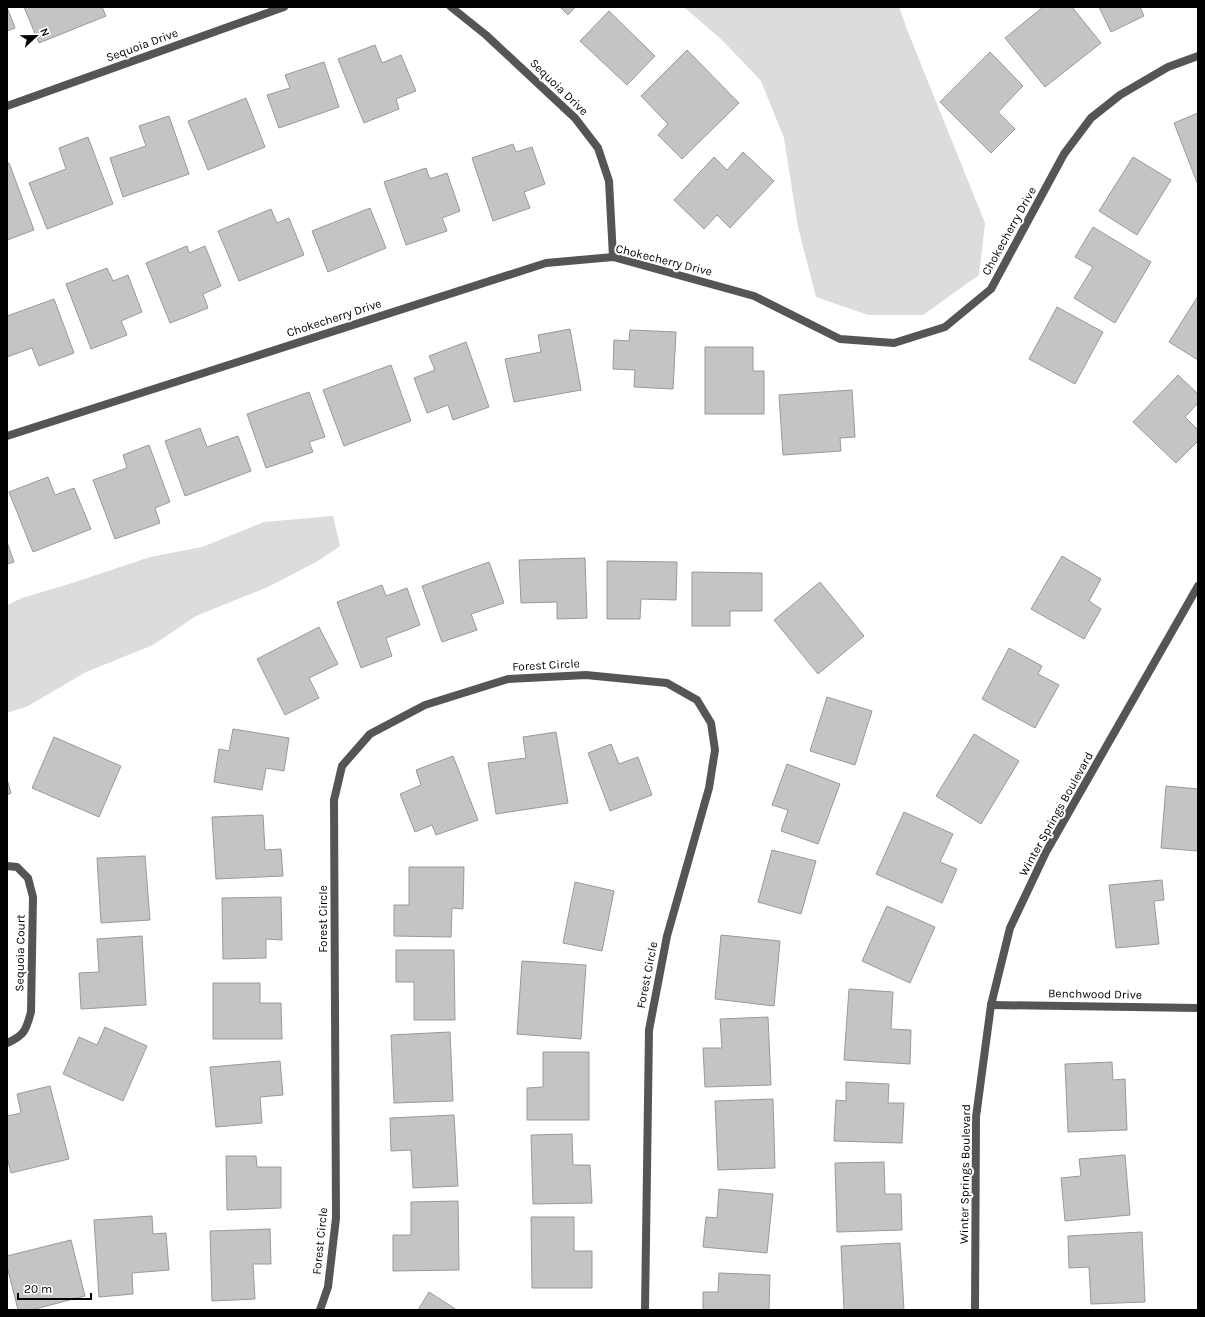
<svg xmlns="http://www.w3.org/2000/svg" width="1205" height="1317" font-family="Karla,sans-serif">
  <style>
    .green { fill: #dcdcdc }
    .building { fill: #c4c4c4; stroke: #999 }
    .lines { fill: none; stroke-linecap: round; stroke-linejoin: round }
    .minor { stroke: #555; stroke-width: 8 }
    .tertiary { stroke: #555; stroke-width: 8 }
    .labels { text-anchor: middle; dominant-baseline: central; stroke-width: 4; stroke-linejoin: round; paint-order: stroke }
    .street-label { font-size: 12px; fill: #000; stroke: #fff }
  </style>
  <rect width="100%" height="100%" fill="#fff"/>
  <path class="green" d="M684 7H899L908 32 985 223 979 275 923 315H868L816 297 798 227 784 138 761 81 723 41Z
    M333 516 340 546 318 561 268 587 196 616 153 645 86 672 28 706 7 713V605L22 598 72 583 150 557 202 547 264 522Z"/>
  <path class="building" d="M7 7 15 28 7 31Z
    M24 7H102L106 16 39 43Z
    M560 7H575L568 15Z
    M1043 7H1072L1101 43 1045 87 1005 38Z
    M1099 7H1140L1144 16 1111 32Z
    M609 11 655 56 627 85 580 41Z
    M375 45 382 63 401 55 416 91 396 99 399 109 364 123 338 59Z
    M687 50 739 103 682 159 658 135 668 124 641 96Z
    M990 52 1023 86 998 112 1015 129 991 153 940 102Z
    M324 62 339 107 279 128 267 95 290 88 285 75Z
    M246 98 265 147 208 170 188 121Z
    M1198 113V185L1174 123Z
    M169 116 189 174 123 197 110 158 146 146 139 126Z
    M88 137 113 204 47 229 29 183 66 169 59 148Z
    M513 144 516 152 532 147 545 184 524 192 530 208 493 221 472 158Z
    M743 152 774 181 730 228 717 215 704 229 674 200 714 157 727 170Z
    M1133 157 1171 180 1137 235 1099 211Z
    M7 163H9L34 230 7 240Z
    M426 168 430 179 447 173 460 211 442 218 447 231 406 245 384 182Z
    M370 208 386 248 328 272 312 231Z
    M271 209 277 223 289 218 304 255 239 281 218 231Z
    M1093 227 1151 262 1115 323 1074 298 1093 267 1075 257Z
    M187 246 189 253 205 246 221 286 203 294 208 308 170 323 146 263Z
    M107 268 113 281 128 275 142 312 121 321 127 335 91 349 66 284Z
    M1198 296V360L1169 342Z
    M54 299 74 353 39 366 32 348 7 357V316Z
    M1057 307 1103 332 1075 384 1029 359Z
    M570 329 581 390 514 402 505 359 541 352 538 335Z
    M630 330 676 332 673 389 634 387 635 370 613 369 614 340 629 341Z
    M466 342 489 407 453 420 448 405 427 413 414 378 435 370 429 356Z
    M705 347H753V371H764V414H705Z
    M391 365 411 421 344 446 323 390Z
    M1178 375 1198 394V403L1185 417 1198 430V441L1176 463 1133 422Z
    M852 390 855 437 840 438 841 451 783 455 779 395Z
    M309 392 325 437 309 442 313 452 266 468 247 414Z
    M200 428 207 447 238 436 251 471 185 496 165 441Z
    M149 445 170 502 155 508 160 523 115 539 93 480 127 468 123 455Z
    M48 477 55 495 74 488 91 529 33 552 9 492Z
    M7 542 14 562 7 564Z
    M1062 556 1101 579 1089 601 1101 609 1084 639 1031 609Z
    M585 558 587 618 557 619V602L521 603 519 560Z
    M607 561 677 562 676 600 641 599 640 619H607Z
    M489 562 504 603 471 614 477 630 442 642 422 586Z
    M692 572 762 573V611H730V626H692Z
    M820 582 864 636 818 674 774 620Z
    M382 585 386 596 407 588 420 625 386 638 392 656 361 668 337 602Z
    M319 627 338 664 309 678 319 698 285 715 257 659Z
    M1009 648 1042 666 1038 674 1059 685 1035 728 982 699Z
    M827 697 872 711 855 765 810 751Z
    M233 729 289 738 284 771 266 768 262 790 214 782 219 749 229 751Z
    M556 732 568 803 496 814 488 763 526 758 523 737Z
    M974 734 1019 761 981 824 936 796Z
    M54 737 121 766 99 817 32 788Z
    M611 744 619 764 638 757 652 795 610 811 588 753Z
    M453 756 478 820 436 835 432 825 415 832 400 794 421 785 416 770Z
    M787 764 840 784 818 844 781 831 788 810 772 805Z
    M7 779 11 793 7 795Z
    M1166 786 1198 789V851L1161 848Z
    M904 812 953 834 940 862 957 869 942 903 876 874Z
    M263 815 265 850 281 849 283 876 216 879 212 817Z
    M772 850 816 861 801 914 758 902Z
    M145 856 150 920 101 923 97 858Z
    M409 867H464L463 909 452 908 451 937 394 936V905H409Z
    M1162 880 1164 900 1154 901 1159 944 1116 948 1109 885Z
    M575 882 614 891 602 951 563 943Z
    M281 897 282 940 266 939V958L223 959 222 898Z
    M887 906 935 927 910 983 862 961Z
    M721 935 780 941 774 1006 715 999Z
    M142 936 146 1005 81 1009 79 973 99 972 97 939Z
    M396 950H454L455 1020H414V982H396Z
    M522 961 586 965 581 1039 517 1034Z
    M213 983H260V1003H281L282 1039H213Z
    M849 989 893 992 891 1029 911 1030 910 1064 844 1060Z
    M768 1017 771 1085 705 1087 703 1048H722L720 1019Z
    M105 1027 147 1046 123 1101 63 1074 79 1037 97 1045Z
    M450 1032 453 1101 394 1103 391 1035Z
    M543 1052H589V1120H527V1088L543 1087Z
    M280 1061 283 1095 260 1097 262 1123 216 1127 210 1067Z
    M1112 1062 1113 1080 1125 1079 1127 1130 1068 1132 1065 1064Z
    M846 1082 889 1084 888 1103H904L902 1143 834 1141 836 1100 846 1101Z
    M50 1086 69 1159 11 1173 7 1157V1116L21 1113 17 1094Z
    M773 1099 775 1168 718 1170 715 1101Z
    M454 1115 458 1186 413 1188 411 1150 391 1151 390 1118Z
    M572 1134 573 1165H590L592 1203 533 1204 531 1135Z
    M1125 1155 1130 1215 1065 1221 1061 1178 1081 1176 1079 1159Z
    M226 1156H256L257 1167H281V1208L227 1210Z
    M884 1162 885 1194H901L902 1230 837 1232 835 1163Z
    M719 1189 773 1194 767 1253 703 1247 706 1217 717 1218Z
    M458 1201 459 1270 393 1271V1235H411V1202Z
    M152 1216 153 1234 166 1233 169 1270 132 1273 133 1294 99 1297 94 1220Z
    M531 1217H574V1251H592V1288H532Z
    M270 1229 271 1264H253L255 1299 212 1301 210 1231Z
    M1142 1232 1145 1302 1091 1304 1089 1267 1069 1268 1068 1236Z
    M71 1240 85 1296 31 1310H18L7 1266V1256Z
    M900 1243 904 1310H844L841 1246Z
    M719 1273 770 1275 769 1310H703V1292H718Z
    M429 1292 457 1310H418Z"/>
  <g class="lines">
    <path class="minor" d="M451 7 486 35 575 118 598 148 609 181 613 257
      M7 106 284 7
      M7 436 546 263 613 257 754 296 840 339 894 343 945 327 991 289 1064 154 1091 118 1120 95 1168 67 1198 56
      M7 866 17 867 28 878 33 897 31 1012C26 1030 25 1035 7 1043
      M991 1005 1198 1008
      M320 1310 328 1287 336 1218 334 800 342 766 370 734 425 705 508 679 586 675 667 683 697 700 711 723 715 750 709 788 667 936 649 1030 645 1310"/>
    <path class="tertiary" d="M975 1310 976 1117 991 1005 1010 928 1046 852 1198 586"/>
  </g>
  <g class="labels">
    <g class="street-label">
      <text transform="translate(142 45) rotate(-20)">Sequoia Drive</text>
      <text transform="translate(559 87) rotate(44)">Sequoia Drive</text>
      <text transform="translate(1009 231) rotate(-61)">Chokecherry Drive</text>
      <text transform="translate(664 260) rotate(14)">Chokecherry Drive</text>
      <text transform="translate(334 318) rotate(-18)">Chokecherry Drive</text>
      <text transform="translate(546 665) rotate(-3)">Forest Circle</text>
      <text transform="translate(1056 814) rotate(-61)">Winter Springs Boulevard</text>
      <text transform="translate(323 919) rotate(-90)">Forest Circle</text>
      <text transform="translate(20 953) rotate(-89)">Sequoia Court</text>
      <text transform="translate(647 975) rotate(-79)">Forest Circle</text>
      <text transform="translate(1095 994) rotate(1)">Benchwood Drive</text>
      <text transform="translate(965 1174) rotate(-89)">Winter Springs Boulevard</text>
      <text transform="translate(320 1241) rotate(-84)">Forest Circle</text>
    </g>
  </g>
  <rect width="1205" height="1317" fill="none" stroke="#000000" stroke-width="16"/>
  <g transform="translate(36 36) rotate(68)" stroke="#ffffff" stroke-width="3" paint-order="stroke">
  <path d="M0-3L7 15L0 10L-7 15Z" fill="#000000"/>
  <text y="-6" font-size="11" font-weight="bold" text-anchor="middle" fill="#000000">N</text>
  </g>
  <path d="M18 1293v6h73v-6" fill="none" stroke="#000000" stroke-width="2"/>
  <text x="24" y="1293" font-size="12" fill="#000000" stroke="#ffffff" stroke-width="3" paint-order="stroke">20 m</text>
</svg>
